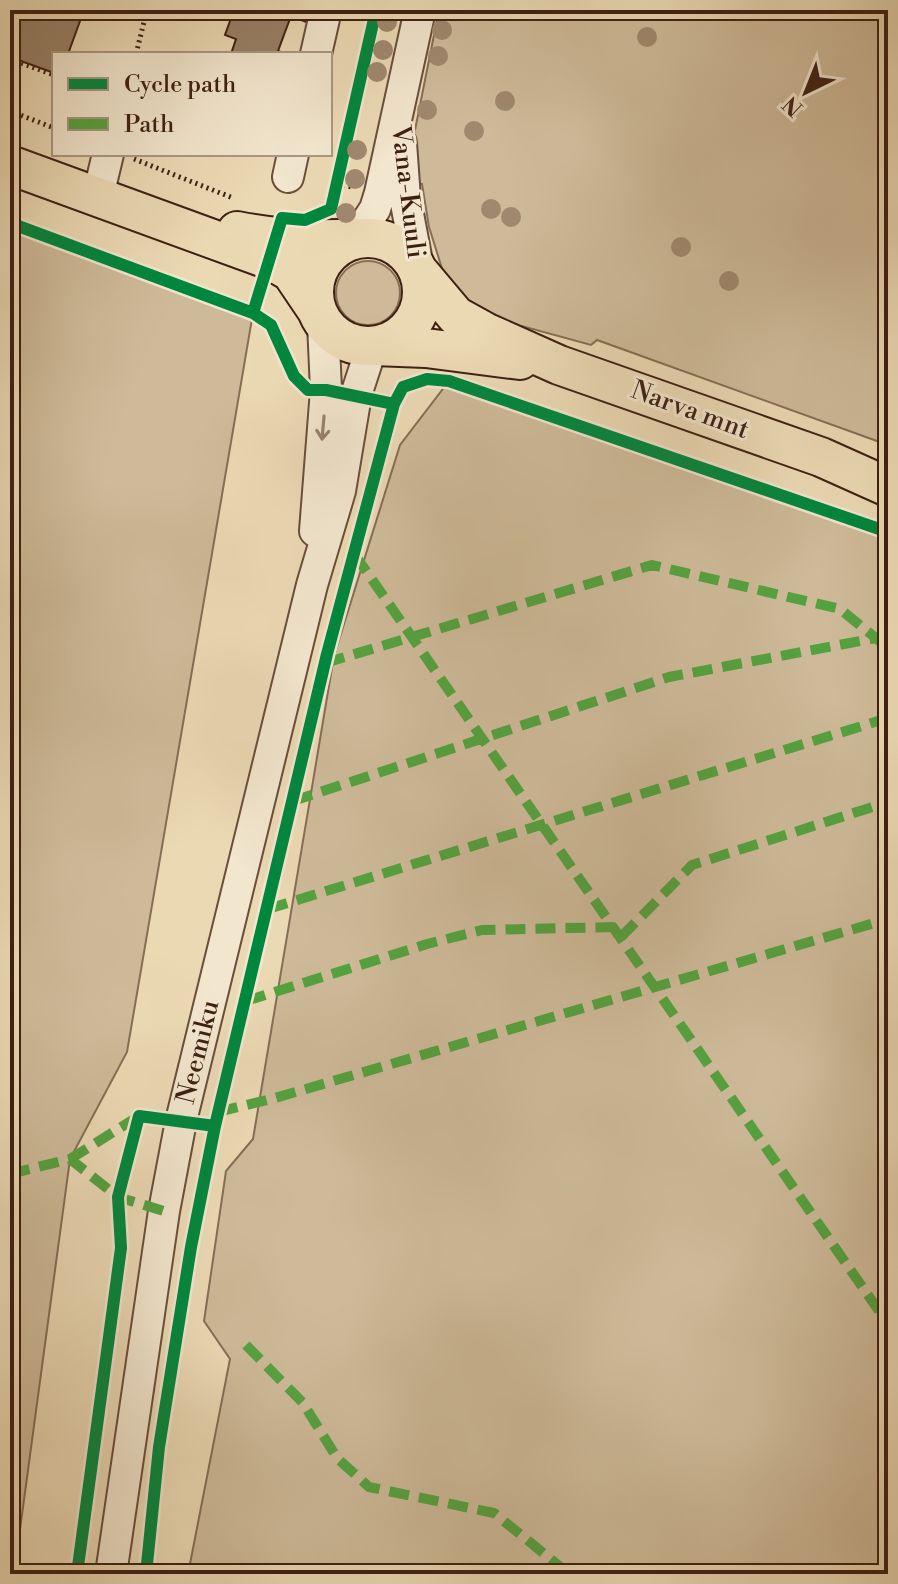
<svg xmlns="http://www.w3.org/2000/svg" width="898" height="1584" font-family="'Libre Bodoni',serif">
  <style>
    .green { fill: #ceba99; stroke: #866d56; stroke-width: 2 }
    .building { fill: #988067; stroke: #3e2013; stroke-width: 2 }
    .lines { fill: none; stroke-linecap: round; stroke-linejoin: round }
    .minor-casing { stroke: #694e3b; stroke-width: 34 }
    .major-casing { stroke: #3e2013; stroke-width: 42 }
    .path { stroke: #3e2013; stroke-width: 5; stroke-dasharray: 2 4; stroke-linecap: butt }
    .minor { stroke: #f2e6ce; stroke-width: 30 }
    .major { stroke: #ebd9b4; stroke-width: 38 }
    .quiet { stroke: #54a23f; stroke-width: 10; stroke-dasharray: 20 10; stroke-linecap: butt }
    .cycleway-casing { stroke: #f2e6ce; stroke-width: 17 }
    .cycleway { stroke: #00873e; stroke-width: 12 }
    .tree { fill: #a0886e }
    .oneway { stroke: #988370 }
    .labels { text-anchor: middle; dominant-baseline: central; stroke-width: 6; stroke-linejoin: round; paint-order: stroke }
    .street-label { font-size: 26px; fill: #3e2013; stroke: #f2e6ce }
  </style>
  <rect width="100%" height="100%" fill="#ebd9b4"/>
  <filter id="stains"><feTurbulence type="fractalNoise" baseFrequency=".0025" numOctaves="4"/><feColorMatrix values="0 0 0 0 .2 0 0 0 0 .09 0 0 0 0 .02 0 0 0 .5 -.17"/></filter>
  <radialGradient id="worn" r=".72"><stop offset=".6" stop-color="#630" stop-opacity="0"/><stop offset="1" stop-color="#630" stop-opacity=".3"/></radialGradient>
  <path class="green" d="M439 10H888V445L597 340 591 345 485 316 461 297 444 275 429 227 422 184H416L415 130Z
    M10 223 253 313 127 1052 70 1159 14 1574H10Z
    M336 293a32 32 0 1 1 64 0a32 32 0 1 1-64 0Z
    M449 381 888 532V1574H188L230 1359 204 1321 226 1171 253 1139 334 656 400 445Z"/>
  <path class="building" d="M24 10H84L68 54H54V73L10 57V48Z
    M234 10H300L308 13 306 22 291 16 278 51 286 54H231L236 39 225 35Z"/>
  <g class="lines">
    <defs>
      <path id="minor" d="M316 54 326 10
        M401 143 405 198 419 272
        M288 177 293 154
        M98 196 108 154
        M356 238 375 209 380 193 420 10
        M315 531 326 390 323 323
        M111 1574 164 1211 181 1121 312 585 340 491 356 395 372 346"/>
      <path id="major" d="M10 165 270 260 291 272 316 309
        M237 231C277 239 315 241 356 238
        M314 292a54 54 0 1 1 108 0a54 54 0 1 1-108 0Z
        M419 272 456 316 485 332 559 365 821 457 888 487
        M374 346 426 348 520 360"/>
    </defs>
    <use href="#minor" class="minor-casing"/>
    <use href="#major" class="major-casing"/>
    <path class="path" d="M136 54 147 10
      M10 59 54 75
      M10 111 54 128
      M134 159 233 198
      M337 184 352 187"/>
    <use href="#minor" class="minor"/>
    <use href="#major" class="major"/>
    <path class="quiet" d="M888 474V473
      M355 555 888 1324
      M325 663 652 565 840 609 888 648
      M293 801 669 677 876 638
      M268 909 888 718
      M621 937 692 865 888 802
      M246 1001 427 944 482 930 614 927
      M218 1112 275 1098 888 919
      M70 1159 139 1116
      M10 1174 70 1159 118 1197 164 1211
      M246 1345 303 1403 337 1458 369 1487 494 1513 569 1574"/>
    <defs>
      <path id="cycleway" d="M10 223 253 313 271 325 294 376 308 390H326L394 404 403 387 427 379 449 381 888 532
        M253 313 282 218 305 220 331 209 376 10
        M77 1574 121 1248 118 1197 139 1116 215 1126
        M146 1574 159 1447 191 1247 215 1126 327 654 394 404"/>
    </defs>
    <use href="#cycleway" class="cycleway-casing"/>
    <use href="#cycleway" class="cycleway"/>
  </g>
  <g class="tree">
    <circle cx="387" cy="22" r="10"/>
    <circle cx="442" cy="30" r="10"/>
    <circle cx="647" cy="37" r="10"/>
    <circle cx="383" cy="50" r="10"/>
    <circle cx="438" cy="56" r="10"/>
    <circle cx="377" cy="72" r="10"/>
    <circle cx="505" cy="101" r="10"/>
    <circle cx="427" cy="110" r="10"/>
    <circle cx="474" cy="131" r="10"/>
    <circle cx="357" cy="150" r="10"/>
    <circle cx="355" cy="179" r="10"/>
    <circle cx="491" cy="209" r="10"/>
    <circle cx="346" cy="213" r="10"/>
    <circle cx="511" cy="217" r="10"/>
    <circle cx="681" cy="247" r="10"/>
    <circle cx="729" cy="281" r="10"/>
  </g>
  <defs><path id="oneway-shaft" d="M-6 0H5M1.5-3L5.5 0L1.5 3" fill="none" stroke-width="1.6" stroke-linecap="round" stroke-linejoin="round" transform="scale(2)"/></defs>
  <use class="oneway" href="#oneway-shaft" transform="translate(323 428) rotate(95)"/>
  <g class="labels">
    <g class="street-label">
      <text transform="translate(408 192) rotate(83)">Vana-Kuuli</text>
      <text transform="translate(690 410) rotate(20)">Narva mnt</text>
      <text transform="translate(198 1052) rotate(-76)">Neemiku</text>
    </g>
  </g>
  <rect width="898" height="1584" fill="none" stroke="#ebd9b4" stroke-width="40"/>
  <rect x="12" y="12" width="874" height="1560" fill="none" stroke="#3e2013" stroke-width="4"/>
  <rect x="20" y="20" width="858" height="1544" fill="none" stroke="#3e2013" stroke-width="2"/>
  <rect x="52" y="52" width="280" height="104" fill="#f2e6ce" stroke="#aa9783" stroke-width="2"/>
  <rect x="68" y="78" width="40" height="12" fill="#00873e" stroke="#aa9783" stroke-width="2"/>
  <text x="124" y="92" font-size="24" fill="#3e2013">Cycle path</text>
  <rect x="68" y="118" width="40" height="12" fill="#54a23f" stroke="#aa9783" stroke-width="2"/>
  <text x="124" y="132" font-size="24" fill="#3e2013">Path</text>
  <g transform="translate(806 92) rotate(223)" stroke="#f2e6ce" stroke-width="6" paint-order="stroke">
  <path d="M0-6L14 30L0 20L-14 30Z" fill="#3e2013"/>
  <text y="-12" font-size="22" font-weight="bold" text-anchor="middle" fill="#3e2013">N</text>
  </g>
  <rect width="100%" height="100%" filter="url(#stains)"/>
  <rect width="100%" height="100%" fill="url(#worn)"/>
</svg>
